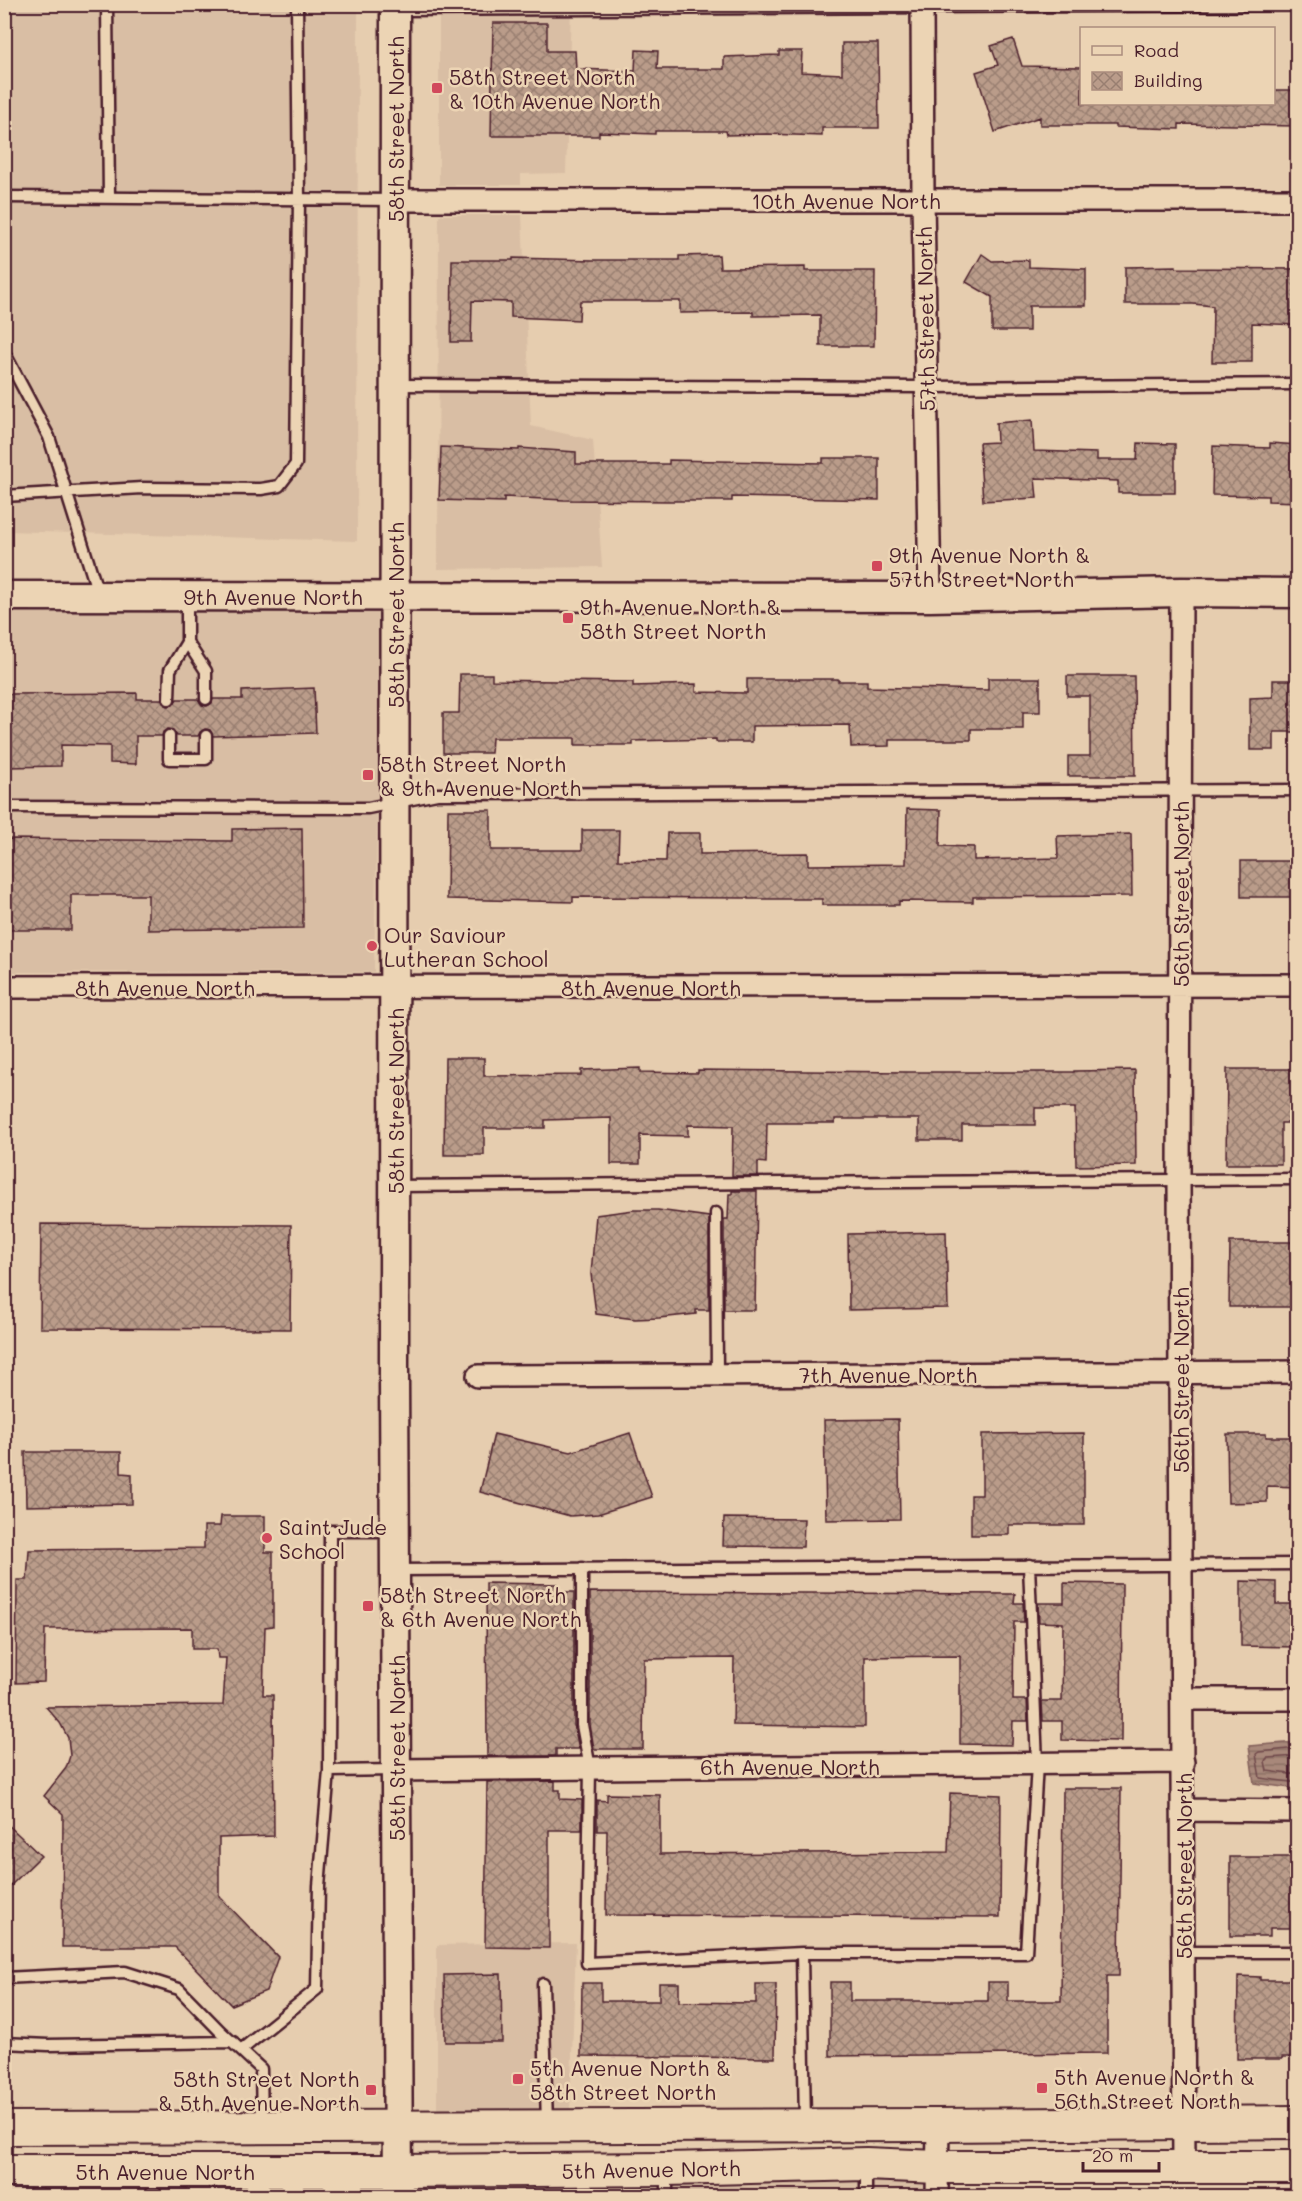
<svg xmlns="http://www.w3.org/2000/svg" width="1302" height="2201" font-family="Mali,sans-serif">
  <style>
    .built { fill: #d9bea4 }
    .water { fill: url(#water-rules); stroke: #825e5a; stroke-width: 1.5 }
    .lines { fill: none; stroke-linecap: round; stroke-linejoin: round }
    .shore { stroke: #70494b; stroke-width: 1.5 }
    .building { fill: url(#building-cross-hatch); stroke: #4a1f2b; stroke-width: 1.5 }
    .lane-casing { stroke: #4a1f2b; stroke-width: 15 }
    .street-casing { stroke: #4a1f2b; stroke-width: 26 }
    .secondary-casing { stroke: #4a1f2b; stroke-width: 33 }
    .primary-casing { stroke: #4a1f2b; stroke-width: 36 }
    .lane { stroke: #ecd4b4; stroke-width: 10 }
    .street { stroke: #ecd4b4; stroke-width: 21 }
    .secondary { stroke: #ecd4b4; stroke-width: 28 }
    .primary { stroke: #ecd4b4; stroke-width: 32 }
    .poi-dot { fill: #d1495b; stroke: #ecd4b4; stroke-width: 2 }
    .labels { text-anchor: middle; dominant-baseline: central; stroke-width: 5; stroke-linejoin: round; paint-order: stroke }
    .poi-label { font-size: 21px; fill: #4a1f2b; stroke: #ecd4b4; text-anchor: start }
    .street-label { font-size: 21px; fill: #4a1f2b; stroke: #ecd4b4 }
  </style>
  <defs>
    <pattern id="water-rules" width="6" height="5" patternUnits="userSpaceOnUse" patternTransform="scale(1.5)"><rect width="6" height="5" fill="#a8887a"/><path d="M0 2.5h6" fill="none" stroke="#8b6f64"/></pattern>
    <pattern id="building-cross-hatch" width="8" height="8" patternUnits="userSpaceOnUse" patternTransform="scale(1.5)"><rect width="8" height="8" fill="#ba9c8a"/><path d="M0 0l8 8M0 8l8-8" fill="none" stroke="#997f71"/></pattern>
  </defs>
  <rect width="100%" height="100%" fill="#e6cdaf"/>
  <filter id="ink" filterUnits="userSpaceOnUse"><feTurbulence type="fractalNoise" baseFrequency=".0167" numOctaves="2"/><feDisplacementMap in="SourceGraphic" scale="12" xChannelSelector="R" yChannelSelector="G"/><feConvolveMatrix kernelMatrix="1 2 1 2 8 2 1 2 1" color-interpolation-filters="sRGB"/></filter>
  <g filter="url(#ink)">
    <path class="built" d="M5 5H358L357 541 5 531Z
      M439 5H571L566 173 521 174V185H439Z
      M439 215H522L531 426 593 440 602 567 438 569Z
      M4 611H381L374 972H5Z
      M576 1943 570 2111 437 2112V1945Z
      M865 2179 924 2181V2196H437V2186Z"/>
    <path class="water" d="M1297 1742V1789L1254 1783 1249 1746Z"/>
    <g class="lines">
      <path class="shore" d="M1298 1748 1259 1752 1256 1754 1260 1778 1298 1783
        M1298 1756 1267 1758 1265 1761 1267 1771 1298 1775"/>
    </g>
    <path class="building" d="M493 23H547V51H575L576 69 635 71 636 50 658 51 657 69H724V57L779 55V51H802L801 72 842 74V43H878L879 128H822V136L766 134 727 135 726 131H655V134L599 132V136H491Z
      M1013 39 1022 66 1082 67V104H1274V90H1298V126L1179 124V129L1115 127V125H1040V117L995 132 976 72 998 65 991 46Z
      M982 254 992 261 1029 260V267L1086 269V306H1029V331H992V297L966 282Z
      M719 255 720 268 805 267V271H875L874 346H820V315L753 316V312L680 313V301H580L579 320 511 317V302L472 301 471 342H451L452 260H513V258L594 260H679V256Z
      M1176 266V268L1298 269V325L1252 323V362H1212L1213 306 1193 304H1125V267Z
      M1032 420 1034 451 1097 453V460H1137L1138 443 1175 444V493H1118V481L1035 478 1037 498 983 501 979 443 997 442 996 423Z
      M1270 443 1298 445V502L1268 501V496L1212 495 1213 446 1270 448Z
      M441 447 519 450V448L576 452V464H669V460L823 463V458H879V500L732 497V501H669L564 500 504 497V502L439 500Z
      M460 674H492V680L633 682V686L696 684V692L747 693V679H838V681H867V687L988 690V678H1040V712H1023V729H971V740H889V746L851 747 850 725 752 726V742H716V739L633 741V745H575V738H492L491 753H443V713H459Z
      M1067 676H1134L1135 776H1068V756H1090V696H1067Z
      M1273 680H1297V732H1274V750H1250V698L1273 697Z
      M314 688 316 733 213 736 210 730 205 729 200 732 198 736H177L173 730 168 729 163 732 162 736H136V764L110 763V746L61 745V766L8 767 7 694 137 693V699H162L163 703 168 706 173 705 177 699H198L202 705 207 706 212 703 213 699H242V691Z
      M907 809 941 810 940 846 974 847V860L1058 858 1057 836 1131 834 1132 896 973 897V902L899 901V905H822V899H748V898L573 897V902L447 899 448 810H491V850H582V830H619L618 860 666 861 667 833H700V854L808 853V865L906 864Z
      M302 828 303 928 148 930V895H71V930H9V839L232 841V829Z
      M1241 861H1298V897H1241Z
      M445 1058H484V1076L581 1075V1070L640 1068V1072L698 1073V1070L907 1072H1074V1071L1135 1070 1136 1165 1076 1166 1075 1108H1035V1125H962V1140H919V1119H835V1123H767L766 1163 758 1162V1176H732L733 1126 688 1125V1136L640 1135V1164H611V1118L545 1120V1128H484V1155H444Z
      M1227 1069H1298V1123H1281V1164H1226Z
      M732 1191H757L755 1310H724V1219H728L729 1194H732Z
      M634 1210H658L709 1217V1310H696V1314L659 1318 635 1319 596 1314 591 1274 596 1215Z
      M41 1224 291 1225 290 1329 40 1328Z
      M946 1232 948 1308 849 1310 848 1234Z
      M1230 1242H1298V1307H1229Z
      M898 1419 900 1519 826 1520 824 1420Z
      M630 1433 652 1497 598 1514 570 1516 480 1492 494 1434 571 1452Z
      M1084 1433V1525H1009V1535H971V1495H982V1434Z
      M1227 1434H1266V1437H1298V1487L1267 1486V1502L1228 1503Z
      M25 1452H121V1473L132 1474V1504L26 1506Z
      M221 1516H265V1552H273V1626L265 1627 263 1695H273L274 1836 219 1838V1896L278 1957 266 1991 231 2005 175 1947H62L63 1814 44 1796 66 1768 70 1756 68 1738 60 1723 46 1707 223 1705 226 1658H218L217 1649H192V1628L45 1629 44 1682 16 1683 17 1580H27L29 1550 204 1548V1526H220Z
      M724 1518 804 1519 803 1547 723 1546Z
      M1241 1581 1276 1582V1604H1298V1647L1241 1646Z
      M486 1583 557 1584V1592H574V1725L579 1749H556V1756H487Z
      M1064 1583 1122 1584 1121 1741 1062 1740V1721H1043L1042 1701H1062L1063 1623 1039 1622 1038 1603H1064Z
      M590 1592 1015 1594 1014 1603H1023L1024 1622H1014L1013 1700H1027L1028 1721H1013L1012 1745 960 1744V1656L865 1657V1727L733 1725 734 1658 644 1659 643 1749H594L590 1724Z
      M555 1781V1790H560V1799L582 1800V1830H549V1948L485 1947 487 1782Z
      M1063 1788H1121L1119 1976H1107V2053L830 2056V1982H850V2001H988V1982H1008V2001H1061Z
      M950 1793 1001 1795 1000 1917 606 1915 607 1831H597V1800L607 1801V1794L660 1795V1854L948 1852Z
      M4 1821 41 1856 4 1892Z
      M1230 1857H1298V1928H1270V1936H1230Z
      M501 1974 502 2042H445L444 1975Z
      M1238 1976 1260 1977V1980H1298V2057H1282V2059H1237Z
      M582 1983H601V2001H659V1983H679V2002L756 2003V1984H776L775 2058 581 2056Z"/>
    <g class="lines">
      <defs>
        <path id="lane" d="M107 4 109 198
          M395 10 1298 5
          M4 197 395 200
          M4 352 49 437 98 593
          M395 385 926 387 1298 384
          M4 496 142 488 261 489 279 486 296 464 299 199 297 4
          M187 596V642
          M169 699 170 670 187 642 206 671V699
          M169 736V759H206V736
          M4 807 368 808 437 794 1298 790
          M395 1186 1298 1179
          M716 1213 717 1375
          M582 1568V1725L590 1768 587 1963 802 1953H1026L1037 1764 1029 1565
          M395 1570 1298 1564
          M329 1771 330 1531H393
          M1183 1952H1298
          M802 1953 805 2124
          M4 1978 125 1972 179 1989 220 2031 261 2069 262 2124
          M543 1984 547 2124
          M4 2043 48 2045 233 2042
          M241 2050 317 1989 319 1886 329 1771 396 1770
          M866 2168V2196
          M667 2173V2196"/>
        <path id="street" d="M922 4 923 200 930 597
          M395 200H1298
          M1181 592 1179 1180 1184 2167
          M4 987 1298 985
          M478 1376 1298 1372
          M1182 1699H1298
          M397 1770 1183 1762
          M1182 1810 1298 1811
          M937 2196 938 2125"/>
        <path id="secondary" d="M395 4 394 1376 398 2196
          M4 596 930 597 1181 592 1298 593"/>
        <path id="primary" d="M4 2128 938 2125 1298 2122
          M4 2171H398L667 2169 866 2164 938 2167H1298"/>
      </defs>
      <use href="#lane" class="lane-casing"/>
      <use href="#street" class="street-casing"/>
      <use href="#secondary" class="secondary-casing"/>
      <use href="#primary" class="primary-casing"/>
      <use href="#lane" class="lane"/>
      <use href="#street" class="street"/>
      <use href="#secondary" class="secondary"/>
      <use href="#primary" class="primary"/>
    </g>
  </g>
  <g class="poi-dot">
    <rect x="431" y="82" width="12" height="12" rx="3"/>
    <rect x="871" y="560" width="12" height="12" rx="3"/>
    <rect x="562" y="612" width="12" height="12" rx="3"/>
    <rect x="362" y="769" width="12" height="12" rx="3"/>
    <circle cx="372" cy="946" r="6"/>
    <circle cx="267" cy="1538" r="6"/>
    <rect x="362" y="1600" width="12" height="12" rx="3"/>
    <rect x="512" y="2073" width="12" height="12" rx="3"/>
    <rect x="1036" y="2082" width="12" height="12" rx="3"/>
    <rect x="365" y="2084" width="12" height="12" rx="3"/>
  </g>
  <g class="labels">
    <g class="poi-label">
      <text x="449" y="76">58th Street North<tspan x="449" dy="24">&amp; 10th Avenue North</tspan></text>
      <text x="889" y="554">9th Avenue North &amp;<tspan x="889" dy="24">57th Street North</tspan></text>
      <text x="580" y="606">9th Avenue North &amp;<tspan x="580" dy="24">58th Street North</tspan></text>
      <text x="380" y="763">58th Street North<tspan x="380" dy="24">&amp; 9th Avenue North</tspan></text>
      <text x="384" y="934">Our Saviour<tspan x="384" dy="24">Lutheran School</tspan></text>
      <text x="279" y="1526">Saint Jude<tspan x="279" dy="24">School</tspan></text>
      <text x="380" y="1594">58th Street North<tspan x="380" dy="24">&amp; 6th Avenue North</tspan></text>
      <text x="530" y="2067">5th Avenue North &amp;<tspan x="530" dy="24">58th Street North</tspan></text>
      <text x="1054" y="2076">5th Avenue North &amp;<tspan x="1054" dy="24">56th Street North</tspan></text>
      <text x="359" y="2078" text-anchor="end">58th Street North<tspan x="359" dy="24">&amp; 5th Avenue North</tspan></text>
    </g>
    <g class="street-label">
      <text transform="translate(395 129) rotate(-90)">58th Street North</text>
      <text x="846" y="200">10th Avenue North</text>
      <text transform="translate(925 319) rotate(-91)">57th Street North</text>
      <text x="273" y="596">9th Avenue North</text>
      <text transform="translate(395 615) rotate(-90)">58th Street North</text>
      <text transform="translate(1180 894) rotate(-90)">56th Street North</text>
      <text x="165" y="987">8th Avenue North</text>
      <text x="651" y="987">8th Avenue North</text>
      <text transform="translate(395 1101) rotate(-90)">58th Street North</text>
      <text x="888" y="1374">7th Avenue North</text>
      <text transform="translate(1180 1380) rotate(-90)">56th Street North</text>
      <text transform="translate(396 1748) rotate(-90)">58th Street North</text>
      <text x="790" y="1766">6th Avenue North</text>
      <text transform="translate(1183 1866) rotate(-90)">56th Street North</text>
      <text transform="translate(651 2169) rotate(-1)">5th Avenue North</text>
      <text x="165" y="2171">5th Avenue North</text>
    </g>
  </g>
  <rect width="1302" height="2201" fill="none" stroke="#ecd4b4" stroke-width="24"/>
  <rect x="12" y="12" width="1278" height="2177" fill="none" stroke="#4a1f2b" stroke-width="2" filter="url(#ink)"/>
  <rect x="1080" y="27" width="195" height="78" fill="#ecd4b4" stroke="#ab8c7d" stroke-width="1.5"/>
  <rect x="1092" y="46" width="30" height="9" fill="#ecd4b4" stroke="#ab8c7d" stroke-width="1.5"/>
  <text x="1134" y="57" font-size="18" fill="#4a1f2b">Road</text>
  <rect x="1092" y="72" width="30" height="18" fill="url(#building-cross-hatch)" stroke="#ab8c7d" stroke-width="1.5"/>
  <text x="1134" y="87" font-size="18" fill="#4a1f2b">Building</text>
  <path d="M1083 2162v9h76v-9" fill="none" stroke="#4a1f2b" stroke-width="3"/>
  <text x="1092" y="2162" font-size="18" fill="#4a1f2b" stroke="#ecd4b4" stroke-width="4.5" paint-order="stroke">20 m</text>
</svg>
